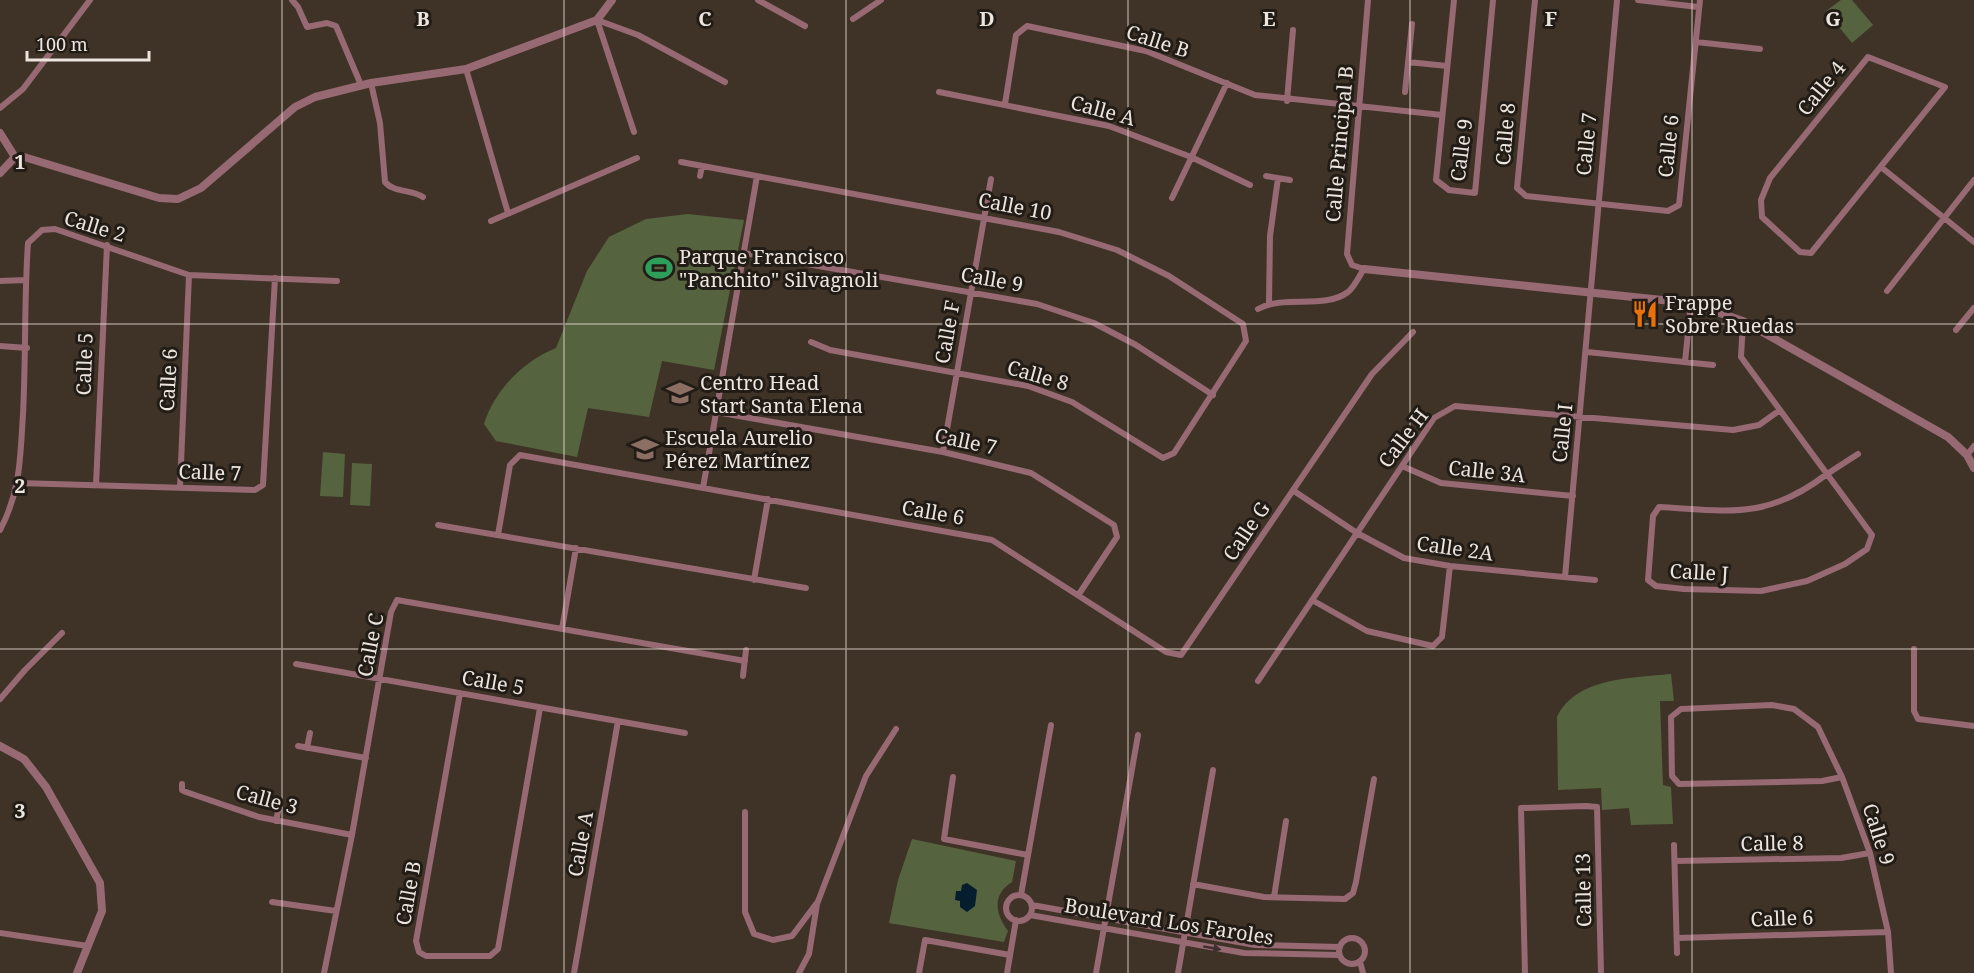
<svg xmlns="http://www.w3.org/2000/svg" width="1974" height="973" font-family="'Noto Serif',serif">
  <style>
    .green { fill: #55643e }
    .water { fill: #051d2d }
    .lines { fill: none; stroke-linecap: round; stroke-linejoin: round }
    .minor { stroke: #976973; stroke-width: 6 }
    .tertiary { stroke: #976973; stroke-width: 8 }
    .oneway { fill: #3f2f2e }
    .grid { fill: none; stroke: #ece4dd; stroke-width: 1.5; stroke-opacity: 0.55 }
    .labels { text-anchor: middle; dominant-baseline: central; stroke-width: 6; stroke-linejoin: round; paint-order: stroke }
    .street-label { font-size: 20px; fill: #ece4dd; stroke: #221c17 }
    .poi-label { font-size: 20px; fill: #ece4dd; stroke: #221c17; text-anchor: start }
    .grid-label { font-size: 20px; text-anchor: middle; font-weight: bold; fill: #ece4dd; stroke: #221c17; stroke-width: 6; stroke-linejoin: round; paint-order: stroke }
  </style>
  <rect width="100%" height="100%" fill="#3f3328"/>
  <path class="green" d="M1841 0H1852L1873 25 1852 43 1826 11Z
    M688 214 744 220 714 370 662 361 649 417 588 408 577 457 496 441 484 424C494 391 523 361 556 348L587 271 609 237 646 219Z
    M323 452 345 454 343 497 320 496Z
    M352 463 372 464 370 506 350 505Z
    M1671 674 1674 701H1660L1663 785 1671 787 1673 824 1631 825 1629 808 1602 810 1601 788 1558 790 1557 717C1576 677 1633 678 1671 674Z
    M912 839 1016 861 1012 882C992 894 995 914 1008 931L1004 942 889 923 898 880Z"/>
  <path class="water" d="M967 883 977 890 975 906 967 912 960 907V901L955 900 956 891H961L962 885Z"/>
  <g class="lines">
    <path class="minor" d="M292 0 298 7 307 27 327 23 336 26 361 85
      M758 0 805 26
      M1454 0 1436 180 1449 190 1475 193 1493 0
      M1535 0 1517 188 1526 196 1668 211 1679 205 1700 0
      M1638 0 1698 7
      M853 19 881 0
      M597 20 638 35 725 82
      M597 20 634 132
      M1696 42 1760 49
      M1868 57 1945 87 1811 253 1800 252 1762 217 1761 200 1770 178Z
      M1408 62 1447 66
      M466 69 508 213
      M371 83 380 123 385 182C394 193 411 189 423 197
      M939 92 1109 126 1191 157 1250 185
      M1405 92 1412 24
      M1287 101 1293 30
      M1005 104 1016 35 1027 26 1146 51 1255 95 1442 115
      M0 108 23 89 90 0
      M681 162 1059 232 1117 250 1169 276 1243 324 1246 341 1174 453 1163 458 1072 402 1028 386 830 350 811 342
      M1881 167 1974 242
      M700 176 702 166
      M1266 176 1290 180
      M1172 198 1227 83
      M491 221 637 158
      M744 253 1037 304 1094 323 1136 345 1213 395
      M0 281 26 280
      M1887 291 1974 180
      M1269 303 1270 236 1278 178
      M1258 309C1285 294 1324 310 1348 292 1355 286 1359 276 1364 269L1352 265 1347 254 1368 0
      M1743 321 1741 357 1827 474 1858 454
      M1956 330 1974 308
      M0 346 27 348
      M1587 352 1713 365
      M1685 362 1691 303
      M716 412 943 452 1031 473 1114 525 1117 537 1079 594
      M943 452 991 179
      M1967 455 1974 446
      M1402 466 1441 483 1573 496
      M1827 474 1872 535 1867 549 1845 564 1807 581 1761 591 1684 589 1656 586 1648 580 1653 516 1659 507C1730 511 1767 520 1827 474Z
      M19 483 255 490 263 485 275 278
      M96 485 107 245
      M180 487 189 275
      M703 488 757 176
      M1294 491 1357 533 1404 558 1450 566 1595 580
      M438 525 806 588
      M0 530C21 490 20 458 23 414 26 357 24 300 28 243L42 230 55 229 189 275 337 281
      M498 535 510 465 520 455 992 540 1166 652 1181 655 1372 374 1413 332
      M1565 577 1617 0
      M754 580 768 499
      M1312 600 1367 631 1433 646 1442 637 1450 566
      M562 629 576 548
      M1914 649V711L1918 719 1974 726
      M296 664 685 733
      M743 676 746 650
      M1258 681 1434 418 1455 406 1733 430 1759 425 1780 410
      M460 693 416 941 419 952 426 956H490L498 949 540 708
      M0 699 25 670 62 633
      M298 746 366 758
      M307 748 310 733
      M953 777 944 839 1028 855
      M1842 777 1822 781 1679 784 1672 776 1671 717 1681 709 1772 705 1794 709 1818 727 1842 777 1870 853 1888 932 1891 973
      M182 784V790L186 792 259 817 352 835
      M745 812V912L754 934 773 940 792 936 816 904
      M276 821 279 807
      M1674 845 1677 953
      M1675 861 1841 858 1870 853
      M1193 884 1264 897 1345 899 1353 893 1356 882 1374 779
      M1006 908a13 13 0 1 1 26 0a13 13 0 1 1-26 0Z
      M1021 895 1051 725
      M1274 897 1286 821
      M272 902 336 911
      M1032 905 1255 945 1340 947
      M1030 915 1244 953 1339 955
      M0 933 88 946
      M1339 951a13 13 0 1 1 26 0a13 13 0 1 1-26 0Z
      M1677 938 1888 932
      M1360 962 1363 973
      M324 973 352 835 391 612 397 600 745 661
      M574 973 618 721
      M799 973 809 954 817 904 866 776 896 729
      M919 973 925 940 1010 955
      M1007 973 1016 920
      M1096 973 1138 735
      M1178 973 1213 770
      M1525 973 1521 808 1586 806 1597 807 1601 973"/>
    <path class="tertiary" d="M0 133 15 157
      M0 173 15 157H24L159 198 178 199 201 188 295 107 315 97 371 83 466 69 597 20 612 0
      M1364 269 1691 303 1743 321 1948 437 1967 455 1974 468
      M0 746 24 759 46 787 100 883 102 911 77 973"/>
  </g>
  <defs><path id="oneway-solid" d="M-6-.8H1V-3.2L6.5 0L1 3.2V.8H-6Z" transform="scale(1.5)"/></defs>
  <use class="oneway" href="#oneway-solid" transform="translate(1212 948) rotate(10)"/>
  <path class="grid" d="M282 0V973M564 0V973M846 0V973M1128 0V973M1410 0V973M1692 0V973M0 324H1974M0 649H1974"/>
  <defs>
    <symbol id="stadium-bare" viewBox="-9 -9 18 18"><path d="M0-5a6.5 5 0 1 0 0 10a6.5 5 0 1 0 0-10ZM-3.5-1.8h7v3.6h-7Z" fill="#2e9e5b" stroke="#221c17" stroke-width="2.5" paint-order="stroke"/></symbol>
    <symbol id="restaurant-bare" viewBox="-9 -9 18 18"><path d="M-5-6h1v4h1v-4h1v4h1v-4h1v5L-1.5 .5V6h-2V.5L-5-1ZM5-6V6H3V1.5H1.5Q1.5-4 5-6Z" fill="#e8710a" stroke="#221c17" stroke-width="2.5" paint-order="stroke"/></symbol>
    <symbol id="school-bare" viewBox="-9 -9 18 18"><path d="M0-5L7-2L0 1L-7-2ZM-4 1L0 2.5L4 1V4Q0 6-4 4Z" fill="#8d6e63" stroke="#221c17" stroke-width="2.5" paint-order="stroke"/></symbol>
  </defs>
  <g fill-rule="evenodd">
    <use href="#stadium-bare" x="640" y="249" width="38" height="38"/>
    <use href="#restaurant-bare" x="1626" y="295" width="38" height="38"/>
    <use href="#school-bare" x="661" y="374" width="38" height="38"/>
    <use href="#school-bare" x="626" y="430" width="38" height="38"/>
  </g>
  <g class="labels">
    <g class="street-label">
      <text transform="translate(1158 41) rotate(18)">Calle B</text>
      <text transform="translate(1821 88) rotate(-51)">Calle 4</text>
      <text transform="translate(1103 110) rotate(15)">Calle A</text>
      <text transform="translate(1505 134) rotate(-85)">Calle 8</text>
      <text transform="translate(1339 144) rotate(-85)">Calle Principal B</text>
      <text transform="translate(1586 144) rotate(-84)">Calle 7</text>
      <text transform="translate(1668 146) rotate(-84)">Calle 6</text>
      <text transform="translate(1461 150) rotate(-83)">Calle 9</text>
      <text transform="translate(1015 206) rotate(11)">Calle 10</text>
      <text transform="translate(95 226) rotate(17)">Calle 2</text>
      <text transform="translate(992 279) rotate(10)">Calle 9</text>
      <text transform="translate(947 332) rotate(-80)">Calle F</text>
      <text transform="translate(84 364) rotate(-88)">Calle 5</text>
      <text transform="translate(1038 375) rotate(16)">Calle 8</text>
      <text transform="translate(168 380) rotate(-87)">Calle 6</text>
      <text transform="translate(1562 433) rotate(-84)">Calle I</text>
      <text transform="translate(1403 438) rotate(-53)">Calle H</text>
      <text transform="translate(966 441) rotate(12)">Calle 7</text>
      <text transform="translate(1487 471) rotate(6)">Calle 3A</text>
      <text transform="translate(210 472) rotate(2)">Calle 7</text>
      <text transform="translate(933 512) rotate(10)">Calle 6</text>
      <text transform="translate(1246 531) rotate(-56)">Calle G</text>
      <text transform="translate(1455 548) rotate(8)">Calle 2A</text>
      <text transform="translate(1699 572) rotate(3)">Calle J</text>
      <text transform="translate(370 645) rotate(-79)">Calle C</text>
      <text transform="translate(493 682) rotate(10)">Calle 5</text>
      <text transform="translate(267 799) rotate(15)">Calle 3</text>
      <text transform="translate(1879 834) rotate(72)">Calle 9</text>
      <text transform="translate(1772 843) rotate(-1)">Calle 8</text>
      <text transform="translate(580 844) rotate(-80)">Calle A</text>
      <text transform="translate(1583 890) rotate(-91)">Calle 13</text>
      <text transform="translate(408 893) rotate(-80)">Calle B</text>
      <text transform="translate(1782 918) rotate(-2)">Calle 6</text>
      <text transform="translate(1169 921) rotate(9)">Boulevard Los Faroles</text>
    </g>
    <g class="poi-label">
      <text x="679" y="256">Parque Francisco<tspan x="679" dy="23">"Panchito" Silvagnoli</tspan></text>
      <text x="1665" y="302">Frappe<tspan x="1665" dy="23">Sobre Ruedas</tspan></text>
      <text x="700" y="382">Centro Head<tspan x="700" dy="23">Start Santa Elena</tspan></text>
      <text x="665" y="437">Escuela Aurelio<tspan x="665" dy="23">Pérez Martínez</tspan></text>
    </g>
  </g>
  <g class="grid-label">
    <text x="423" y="26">B</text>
    <text x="705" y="26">C</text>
    <text x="987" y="26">D</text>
    <text x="1269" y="26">E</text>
    <text x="1551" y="26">F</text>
    <text x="1833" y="26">G</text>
    <text x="20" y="169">1</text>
    <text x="20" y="493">2</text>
    <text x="20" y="818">3</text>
  </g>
  <path d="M27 51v9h122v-9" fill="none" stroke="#ece4dd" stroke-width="3"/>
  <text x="36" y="51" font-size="18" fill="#ece4dd" stroke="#221c17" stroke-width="4.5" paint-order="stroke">100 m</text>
</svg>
